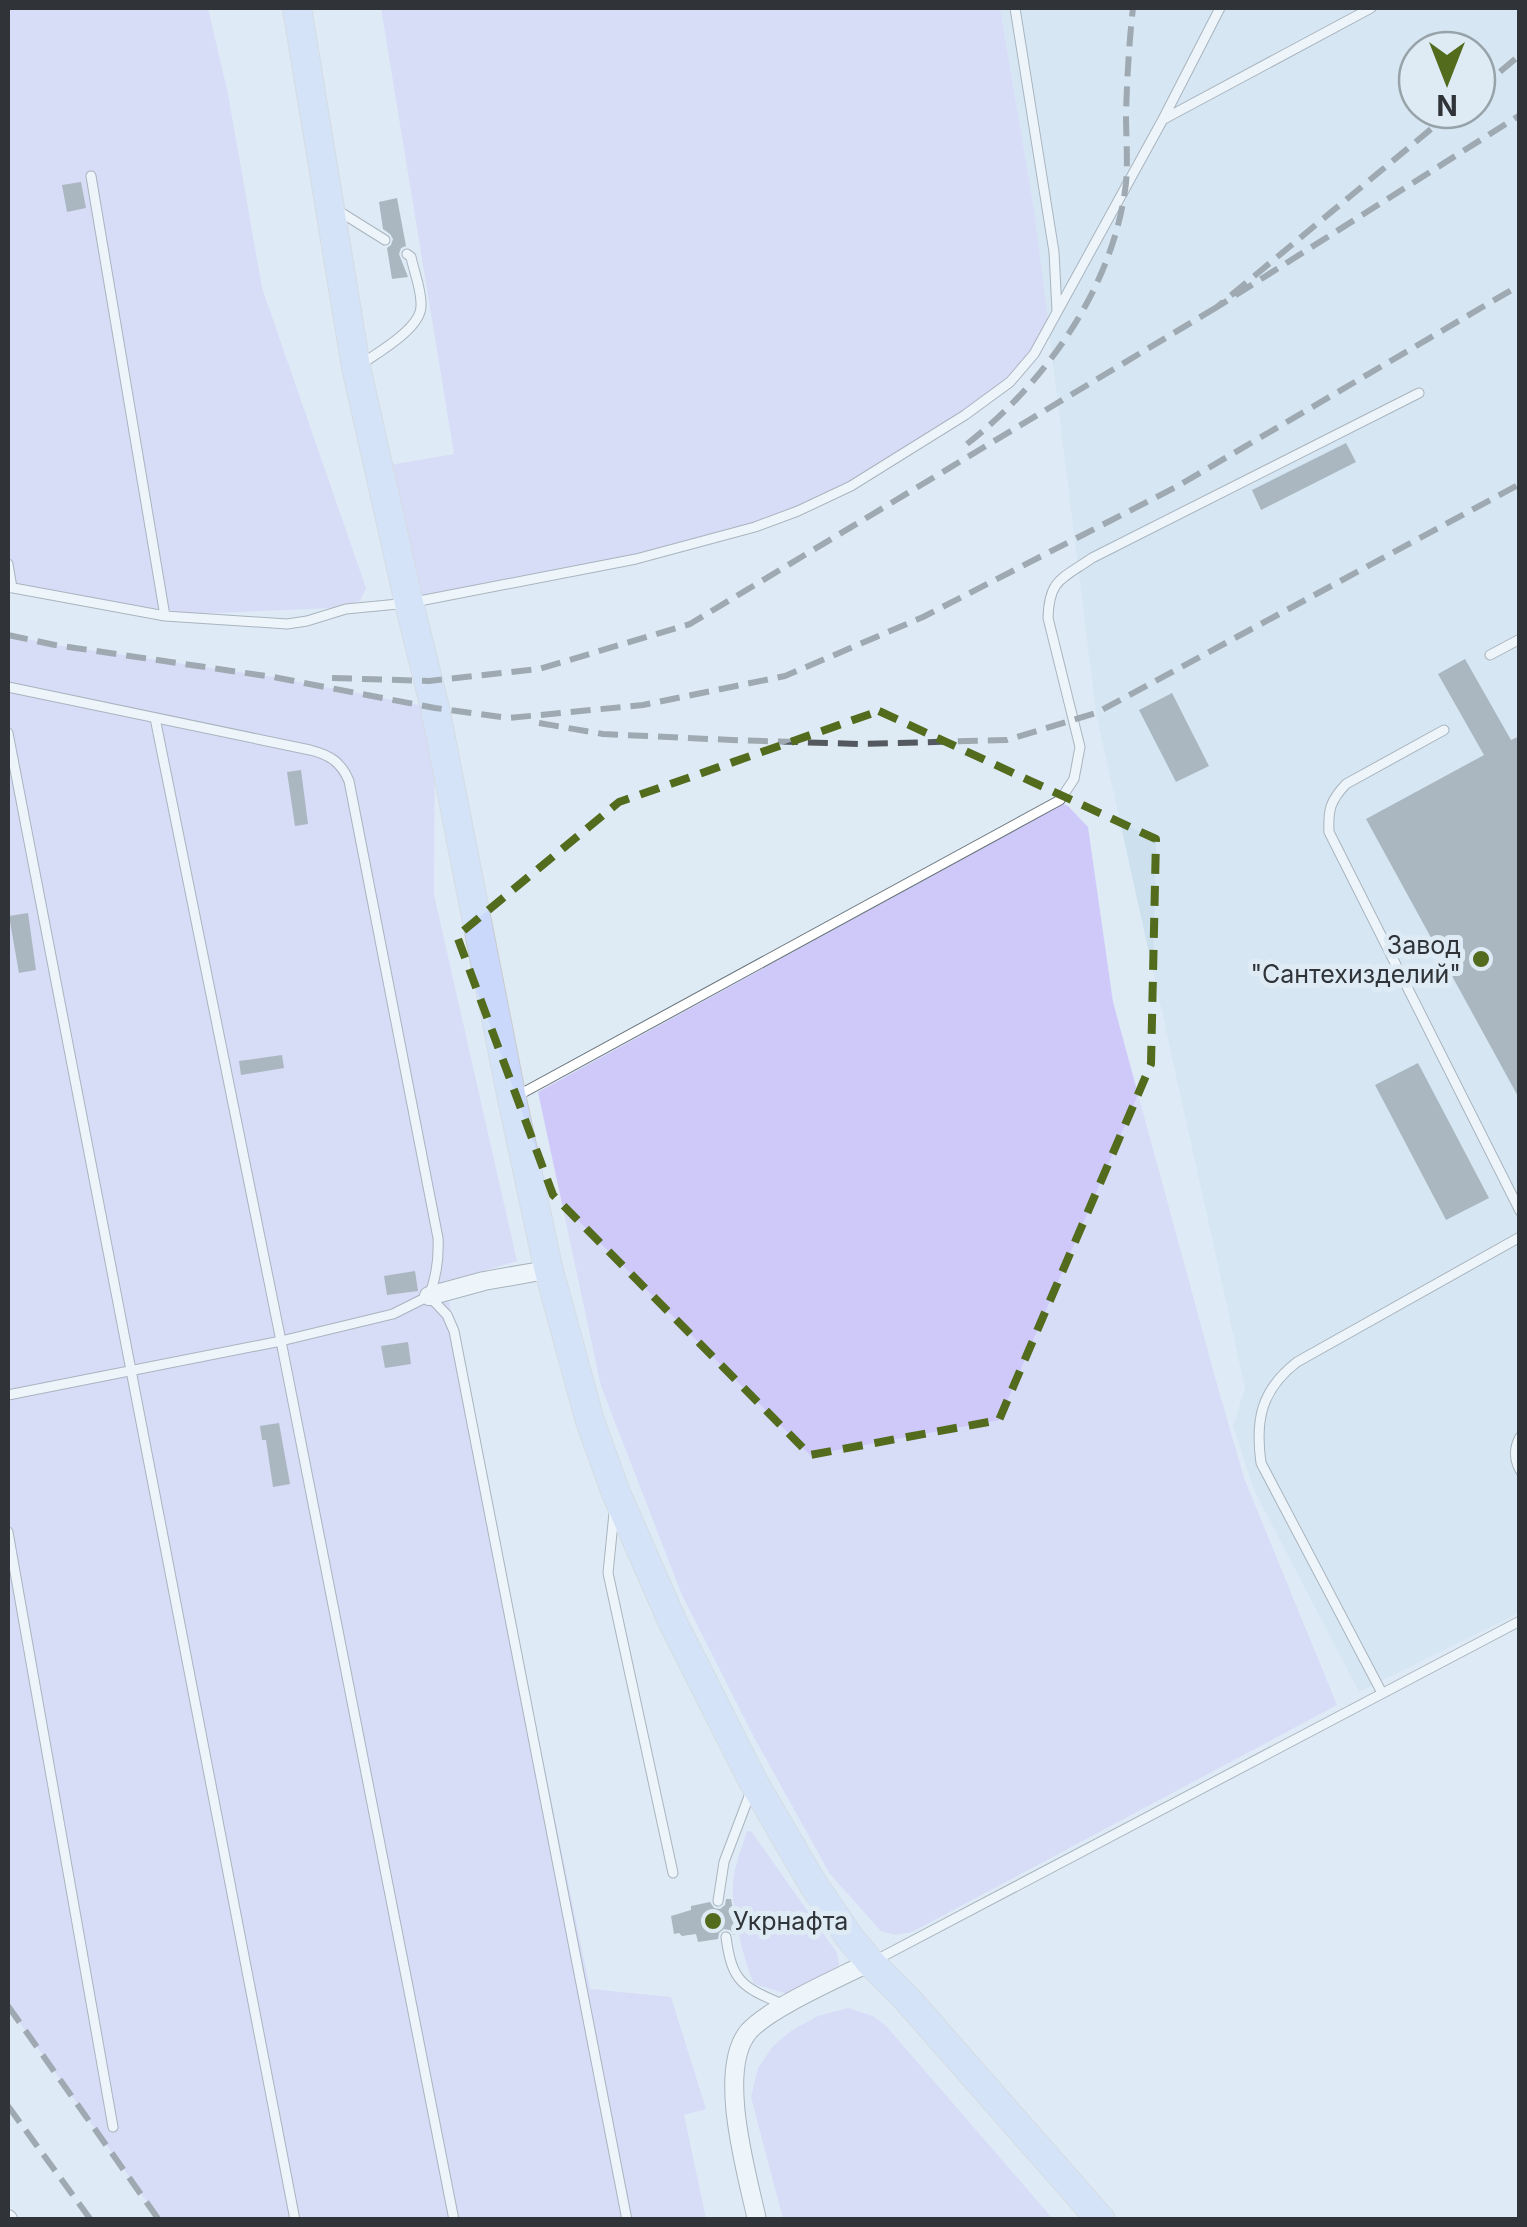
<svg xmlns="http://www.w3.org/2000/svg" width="1527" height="2227" font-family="Inter,sans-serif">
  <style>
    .built { fill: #cde0ee; fill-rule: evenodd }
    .green { fill: #cfc9f9 }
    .building { fill: #6a797e }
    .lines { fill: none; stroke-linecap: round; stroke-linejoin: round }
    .lane-casing { stroke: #67727b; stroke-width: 11 }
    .street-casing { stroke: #67727b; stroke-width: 20 }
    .primary-casing { stroke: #c9cacb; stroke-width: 30 }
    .lane { stroke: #fff; stroke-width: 9 }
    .street { stroke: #fff; stroke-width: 18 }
    .primary { stroke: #cad9fb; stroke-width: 28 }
    .rail { stroke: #53595e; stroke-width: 6; stroke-dasharray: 20 10; stroke-linecap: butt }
    .marked { fill: none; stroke: #526b1d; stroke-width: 8; stroke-dasharray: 20 12; stroke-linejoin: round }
    .poi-dot { fill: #526b1d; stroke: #deebf5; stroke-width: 4 }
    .labels { text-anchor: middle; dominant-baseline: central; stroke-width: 10; stroke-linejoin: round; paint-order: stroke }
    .poi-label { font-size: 25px; fill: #303438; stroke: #deebf5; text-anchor: end }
  </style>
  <rect width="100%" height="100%" fill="#deebf5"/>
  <path class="built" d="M1000 8H1519V1613L1359 1692 1254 1490 1233 1426 1245 1388 1096 713 1034 210ZM1417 50H1477V110H1417Z"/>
  <path class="green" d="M8 8H208L228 94 262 288 366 588 360 601 332 608 191 614 119 605 8 582Z
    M381 8H1000L1034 210 1049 328 1010 382 851 486 798 511 702 542 409 603 378 467 454 454Z
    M8 635 55 645 273 677 435 708 434 895 517 1261 445 1282 590 1989 671 1997 706 2109 684 2115 706 2219H159L8 2006Z
    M1063 804 1068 806 1088 827 1113 1002 1218 1388 1244 1478 1337 1705 912 1932 895 1935 881 1931 830 1874 755 1739 682 1595 601 1386 538 1092Z
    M747 1831H751L837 1953 839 1966 835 1974 788 1994 754 1984C744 1961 731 1909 733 1884 734 1866 742 1848 747 1831Z
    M848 2008 873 2016 886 2026 1053 2219H783L751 2097 758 2068 773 2046 791 2031 818 2016Z"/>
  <path class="building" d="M81 182 86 208 67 212 62 185Z
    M397 198 406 246 401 248 399 254 408 277 392 279 387 248 391 245 393 239 390 234 383 229 379 202Z
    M1346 443 1356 462 1261 510 1252 490Z
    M1465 659 1511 740 1520 736V1100L1366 819 1484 755 1438 674Z
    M1172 693 1209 766 1176 782 1139 710Z
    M301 770 308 824 295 826 287 772Z
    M28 913 36 970 19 973 9 916Z
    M282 1055 284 1068 241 1075 239 1061Z
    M1418 1063 1489 1198 1446 1220 1375 1085Z
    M415 1271 418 1291 387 1295 384 1276Z
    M408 1342 411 1364 385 1368 381 1346Z
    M279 1423 290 1484 273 1487 266 1440H262L260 1426Z
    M726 1899H731L738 1935H734L730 1930 724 1929 719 1933 718 1939 698 1942 696 1934 682 1936 679 1933 674 1934 671 1916 691 1910V1906L710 1902 714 1908 720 1909 725 1905Z"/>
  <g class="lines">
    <defs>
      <path id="lane" d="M1015 8 1054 252 1057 311
        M1164 119 1371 8
        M91 176 165 616
        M337 210 385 240
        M363 363C379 352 421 328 421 306 422 291 414 272 411 257L407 254
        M8 564 12 588
        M8 587 165 616 287 624 307 621 346 609 409 603 636 559 755 527 798 511 851 486 965 415 1010 382 1034 354 1162 121 1220 8
        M1490 655 1520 639
        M8 687 310 750C330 755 341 762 349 781L438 1238C439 1259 437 1276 429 1296L393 1314 281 1341 8 1395
        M155 718 281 1341 454 2220
        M1444 730 1346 784C1330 801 1328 810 1329 832L1520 1211
        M8 733 295 2220
        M517 1096 1060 800 1074 779 1080 747 1048 618C1049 579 1062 579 1092 558L1419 393
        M430 1297 447 1315 454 1331 627 2220
        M1520 1437C1514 1448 1514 1459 1520 1470
        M614 1513 608 1573 673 1873
        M8 1532 113 2127
        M1382 1693 1261 1463C1255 1420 1261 1390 1297 1362L1520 1237
        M718 1901 724 1862 751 1791
        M726 1937C732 1983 743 1987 784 2005
        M876 1960 1520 1621"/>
      <path id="street" d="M429 1296 484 1281 535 1272 548 1267
        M8 2219V2220
        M757 2220C747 2174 716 2069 749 2031 771 2007 839 1978 870 1962"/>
      <path id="primary" d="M297 8 356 367 409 603 435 708 512 1099 548 1267 590 1421 616 1493 673 1623 754 1783 813 1884 850 1938 870 1962 907 1999 1101 2220"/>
    </defs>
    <use href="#lane" class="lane-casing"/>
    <use href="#street" class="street-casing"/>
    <use href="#primary" class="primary-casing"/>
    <use href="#lane" class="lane"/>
    <use href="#street" class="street"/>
    <use href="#primary" class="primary"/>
    <path class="rail" d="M1477 91 1520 55
      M1454 110 1217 307 1520 115
      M967 444C1047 381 1114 286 1126 183 1128 161 1126 137 1126 114 1127 79 1129 43 1133 8
      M8 635 55 645 273 677 435 708 509 718 643 705 785 676 923 617 1176 487 1520 285
      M332 678 429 681 539 669 690 624 1217 307
      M539 723 603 734 732 740 859 744 1007 740 1096 713 1520 484
      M8 2006 159 2220
      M8 2106 91 2220"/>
  </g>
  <path d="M0 0H1527V2227H0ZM879 711 1156 839 1151 1064 999 1420 810 1455 553 1195 457 936 619 802Z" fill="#deebf5" fill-opacity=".55" fill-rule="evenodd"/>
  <path class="marked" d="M879 711 1156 839 1151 1064 999 1420 810 1455 553 1195 457 936 619 802Z"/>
  <g class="poi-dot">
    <circle cx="1481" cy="959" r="10"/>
    <circle cx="713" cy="1921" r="10"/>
  </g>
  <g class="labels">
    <g class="poi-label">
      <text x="1461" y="945">Завод<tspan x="1461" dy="29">"Сантехизделий"</tspan></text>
      <text x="733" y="1921" text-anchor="start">Укрнафта</text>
    </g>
  </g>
  <rect width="1527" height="2227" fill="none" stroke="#303438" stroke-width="20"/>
  <g transform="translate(1447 80) rotate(180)"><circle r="48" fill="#deebf5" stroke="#98a2a9" stroke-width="2.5"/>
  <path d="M0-8L18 38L0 25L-18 38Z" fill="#526b1d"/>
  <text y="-15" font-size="28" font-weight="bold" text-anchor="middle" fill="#303438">N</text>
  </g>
</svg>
